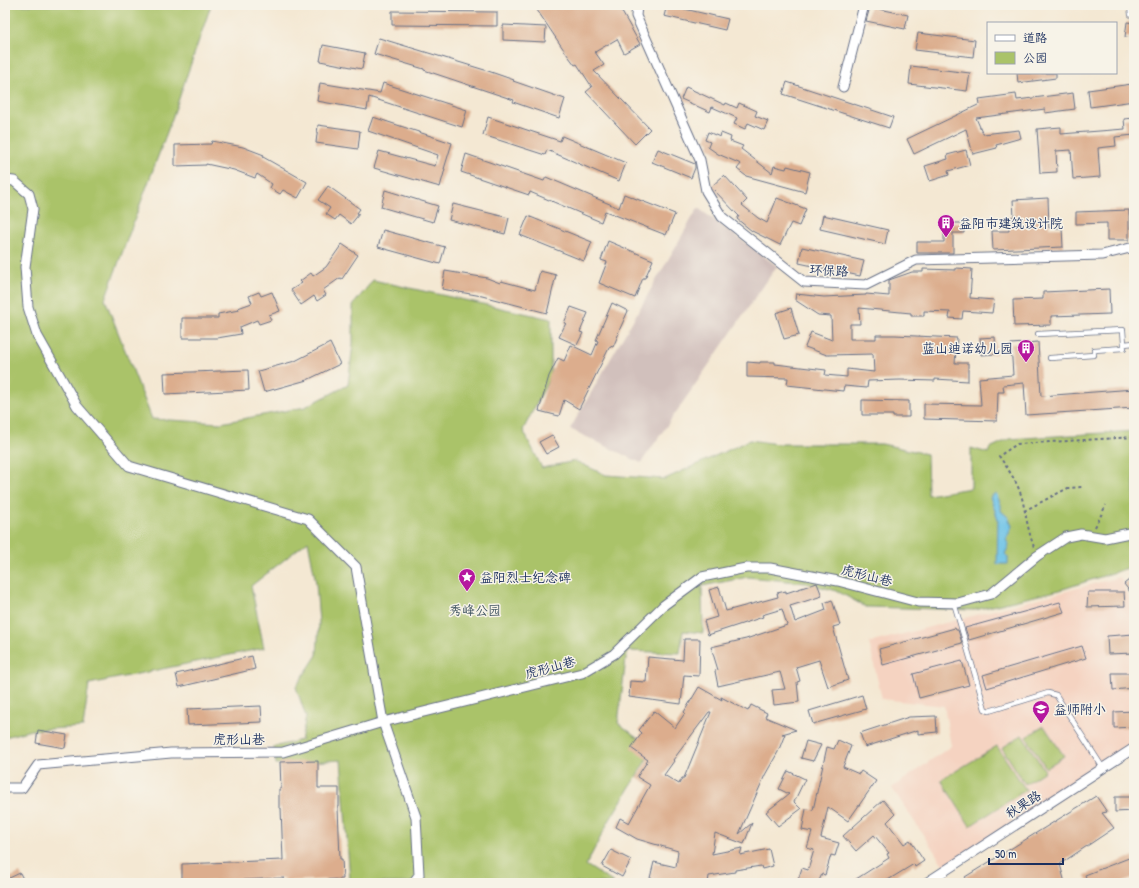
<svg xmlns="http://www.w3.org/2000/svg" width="1139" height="888" font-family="'Patrick Hand','LXGW WenKai TC',sans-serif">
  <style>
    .built { fill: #f5d3c1 }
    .industrial { fill: #d1c0bc }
    .green { fill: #aac369; stroke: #627964 }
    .water { fill: #69c1e7; stroke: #4278a2 }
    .building { fill: #dcad8d; fill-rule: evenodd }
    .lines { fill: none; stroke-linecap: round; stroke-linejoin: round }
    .lane-casing { stroke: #677087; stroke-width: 6 }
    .street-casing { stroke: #677087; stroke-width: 11 }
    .path { stroke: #677087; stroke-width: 2; stroke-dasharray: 3 3; stroke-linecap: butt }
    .lane { stroke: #fff; stroke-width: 4.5 }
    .street { stroke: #fff; stroke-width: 9 }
    .labels { text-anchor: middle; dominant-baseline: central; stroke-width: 3; stroke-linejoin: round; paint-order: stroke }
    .poi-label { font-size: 13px; fill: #1b2f5e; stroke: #f7f3e8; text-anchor: start }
    .street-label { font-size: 13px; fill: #1b2f5e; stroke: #f7f3e8 }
    .park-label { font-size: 13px; fill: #3f5461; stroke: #f7f3e8 }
  </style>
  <rect width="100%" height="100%" fill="#f7f3e8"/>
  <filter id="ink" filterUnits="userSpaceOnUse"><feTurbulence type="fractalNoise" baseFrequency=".025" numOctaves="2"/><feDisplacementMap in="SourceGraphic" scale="8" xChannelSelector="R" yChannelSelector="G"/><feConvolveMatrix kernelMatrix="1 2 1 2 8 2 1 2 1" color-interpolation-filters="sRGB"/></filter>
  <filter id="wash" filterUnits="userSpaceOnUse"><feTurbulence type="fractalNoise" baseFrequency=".012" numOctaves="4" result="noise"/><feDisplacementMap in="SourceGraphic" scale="16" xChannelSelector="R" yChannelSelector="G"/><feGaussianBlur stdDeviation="0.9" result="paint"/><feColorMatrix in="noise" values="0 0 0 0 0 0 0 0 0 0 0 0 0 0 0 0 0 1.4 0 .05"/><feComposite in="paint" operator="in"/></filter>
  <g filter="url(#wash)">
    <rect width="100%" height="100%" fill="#f4e8d3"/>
    <path class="built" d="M1120 577 1134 611V742L944 866 892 788 951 746 944 706 882 699 869 643Z"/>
    <path class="industrial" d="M698 208 777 266 641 463 570 429Z"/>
    <path class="green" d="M5 5H211L173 116 105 299 152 419 221 423 305 407 348 385 353 344V305L373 280 551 319V375L523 430 542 468 575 461 606 475 665 479 750 440 777 444H882L927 454 928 495 971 488V448L988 453 990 448 1009 439 1134 431V566L1060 590 975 610 866 607 837 591 806 583 748 577 702 586 703 633 683 631 680 653 627 651 618 723 653 749 609 821 586 865 614 883H317L350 880 341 760 276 764 274 747 301 740 306 717 296 687 317 655 319 623 316 583 308 541 251 586 264 648 89 684 83 727 31 730 5 737Z
      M1044 726 1064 756 1046 768 1026 737Z
      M1022 735 1045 771 1025 784 1002 748Z
      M997 746 1026 790 970 826 941 780Z"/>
    <path class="water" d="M996 493 1001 505V511L1008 517 1012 526 1006 540 1009 545 1005 554 1008 557V564H997L998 519 990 497Z"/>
    <g id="blocks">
      <path class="building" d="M544 5H618L640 44 624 53 617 39 595 52 604 65 594 71 650 129 635 144 586 92 592 87 577 64 575 65 566 53 537 10Z
        M667 5 728 19 725 30 664 16Z
        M870 7 908 15 905 29 866 21Z
        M392 11 497 12V26L392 25Z
        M1127 22 1134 23V38L1125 37Z
        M503 25 546 27 545 42 503 40Z
        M918 33 975 40 973 57 915 50Z
        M379 38 488 71 514 80 513 81 565 99 559 118 513 102 514 100 424 70V69L374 54Z
        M323 45 365 53 362 69 320 61Z
        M911 66 970 73 967 91 909 84Z
        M1017 73H1056V78L1018 83Z
        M787 82 893 117 889 128 783 94Z
        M320 83 380 93 383 83 467 110 462 127 369 97 367 110 317 101Z
        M1132 84 1134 101 1090 107 1088 90Z
        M686 87 725 105 726 103 737 108 739 103 757 111 755 116 768 121 764 130 748 123 745 129 734 124 737 118 712 107 710 112 681 99Z
        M1073 93 1075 109 1045 113V109L976 118 983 134 1019 130 1021 138 996 145 997 148 973 154 966 129 914 154 907 139 980 104 979 99 1016 94 1017 100Z
        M373 117 452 143 444 169H445L440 187 374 168 379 151 435 166 438 155 368 131Z
        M488 117 560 141 562 136 626 163 619 181 547 150 545 155 483 135Z
        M1134 118V135L1115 137 1116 146 1098 148 1100 177 1073 179 1071 150 1056 151 1057 172 1040 173 1037 129 1061 127V134L1125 129 1124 119Z
        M318 125 360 131 358 149 316 143Z
        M708 132 720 137 721 133 731 137 730 141 743 146 741 149 772 173 774 166 786 169 787 166 810 172 805 192 746 176 737 169 741 164 718 154 708 147 710 142 705 140Z
        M212 141 243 147 264 155 263 157 307 182 298 198 283 190 280 194 270 188 272 184 257 174 255 178 234 170 206 164V165L175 166V145L211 144Z
        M658 149 695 164V168L691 178 652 162Z
        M966 150 970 165 948 171 949 175 930 181 925 166 948 159 947 155Z
        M466 154 544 181 546 177 619 208 624 194 675 214 666 235 605 211 601 222 530 192 529 195 461 172Z
        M724 175 747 200 742 205 758 218 767 223 777 198 806 209 799 226 791 223 780 245 752 231 737 219 739 216 711 187Z
        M328 186 360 209 357 213 359 214 351 224 339 215 335 220 326 214 330 208 318 200Z
        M385 190 438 206 433 222 381 207Z
        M1048 198 1049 228H1062L1063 247 993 250 992 231H1009L1008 217H1014L1013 200Z
        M453 204 509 218 505 234 449 220Z
        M1129 210V240H1107V223L1076 224V212Z
        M823 215 888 230 885 244 820 229Z
        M528 216 592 242 584 261 520 235Z
        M944 223H964V233H953V253H917V242H944Z
        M383 230 445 247 440 264 378 247Z
        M608 241 653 260 645 278H643L635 298 599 283 607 262 601 260Z
        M342 244 358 255 342 279 340 278 323 290 326 295 317 301 314 296 301 305 291 290 302 283 300 281 311 273 313 276 326 267Z
        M802 247 864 261 860 276 799 263Z
        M956 268 972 269 970 298 994 300 992 313 963 311 962 319 949 318 950 312 924 311V316H911V313L859 308 860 324H850V339H876V335H895L957 338 955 363H968V381L935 379V381L900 380 868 381 867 388 844 386 843 391 787 385 788 378 747 377V362L760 363V362H775V364L826 370 825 375 847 377V369L874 372 873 354 827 355 805 347 811 332 832 340 831 316 818 315 795 300 796 294 824 297 866 295V294L889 296V280L912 272H923V269L956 270Z
        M445 271 487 278 500 283 501 281 535 290 540 271 556 275 547 313 482 296 442 289Z
        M1109 289 1110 314 1051 316V325L1014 326 1013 300 1043 299V292Z
        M259 292 261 296 272 292 280 311 269 315 271 320 259 324 257 320 240 327 241 334 217 338H182V318H218V314L239 310 238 308 252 303 249 296Z
        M612 303 628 311 618 333H619L613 347 610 346 579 409 564 400 559 416 539 411 549 376 558 358 564 361 571 345 592 355 598 341 596 340Z
        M571 307 588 313 580 332 583 333 577 345 559 337 566 323H564Z
        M791 308 799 335 784 339 776 313Z
        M995 337 996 354 981 355 980 338Z
        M1038 342 1041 396 1134 389V408L1026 415 1024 383 1003 385 1004 392H998L997 421 924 419V404L981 405 979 378 1013 375 1011 344Z
        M330 343 340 364 307 380 264 392 258 371 295 361Z
        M248 370 249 390 165 394 164 373Z
        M862 400 909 401V417H893V415H862Z
        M552 435 559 447 546 454 539 442Z
        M1134 576V597L1124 584Z
        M817 583 822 596 790 606 795 622 826 610 824 603 832 600 840 625 833 627 848 680 828 687 819 660 796 667 800 681 797 682 799 702 774 705 772 690 785 689 780 672 718 686 715 671 718 670 711 647 746 639 787 625 782 609 762 615 763 617 708 635 704 621 717 617 709 590 719 587 726 611 778 597 777 593 786 591V593Z
        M1088 592H1124L1125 606 1087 607Z
        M1060 602 1064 612 969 640 965 628Z
        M955 628 956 630H958L962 643 883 665 879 649Z
        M1134 634V653L1108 654 1107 636Z
        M684 639H700L699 676 684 675 681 704 629 697 630 681 646 682 648 657 683 660Z
        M1082 646 1086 658 987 688 983 675Z
        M252 656 255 669 179 687 176 674Z
        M962 661 969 685 919 698 913 674Z
        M1112 673H1134V688L1113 690Z
        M699 687 722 700 721 697 748 711 751 705 767 713 765 717 796 730 782 734H785L778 752 765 775 739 834 752 823 744 844 715 833 712 854 742 848 740 855 769 849 773 866 762 869 761 866 735 870V872L709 876 708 883H686L666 880V882L650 878 654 862 676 867 678 851 637 839 616 827 620 818 629 823 650 785 637 777 648 760 631 748 642 733 639 730 654 711 675 728 685 713 684 712ZM709 712H711L684 778H682L679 784 664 775 674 761 673 760Z
        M862 695 866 709 813 724 809 711Z
        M261 706 262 722 188 725 187 709Z
        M1134 711V727L1114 728V712Z
        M936 716 937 732 918 734V730L865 747 860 733 909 717Z
        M38 730 67 735 65 748 36 743Z
        M838 740 851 746 843 767 859 774 861 771 876 781 848 821 828 807 821 838 839 843 835 856 831 855 825 875 822 874 818 883H797L802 868 808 870 814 850 807 848 812 832 802 830 806 809 813 810 827 747 834 749Z
        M806 741 821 745 813 761 801 758Z
        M318 761V788H339V807H338L340 859H342L343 879 284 881V878L182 883V864L283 860 281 808H279V789H281L280 762Z
        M788 771 805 779 794 802 801 809 778 826 766 812 789 794 779 789Z
        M1096 796 1107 812 1102 813 1114 828 1060 864 1065 883H969L965 877Z
        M1115 797H1134V811L1115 812Z
        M883 800 895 814 887 822 904 844 910 840 924 861 915 867 914 864 883 883H850L889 858 887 854 889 853 874 835 856 851 843 836Z
        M611 850 631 860 622 877 602 866Z
        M1134 856V878L1122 883H1088L1085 875Z
        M20 873 25 883H5V880Z"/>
    </g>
  </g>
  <g filter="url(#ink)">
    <use href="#blocks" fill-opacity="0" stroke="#677087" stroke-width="1"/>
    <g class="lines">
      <defs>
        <path id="lane" d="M1130 5 1131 15 1134 16
          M1038 334 1123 330 1124 344 1134 343
          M1050 358 1094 355V350L1124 348V344
          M954 603 985 709 989 711 1048 693 1056 695 1103 768"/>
        <path id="street" d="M637 5 636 16 700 160 706 191 722 217 804 282 866 285 916 260 1102 255 1134 247
          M843 87 864 5
          M5 180 14 181 29 194 33 209 25 267 28 307 37 335 77 406 129 466 308 519 356 567 383 722 416 817 419 875 413 883
          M5 788H22L38 765 171 753 283 752 383 722 582 673 614 654 664 605 702 577 746 568H770L838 581 918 602 958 603 991 594 1037 556 1066 537 1081 534 1105 538 1134 532
          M926 883 1134 748"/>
      </defs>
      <use href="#lane" class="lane-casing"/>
      <use href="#street" class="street-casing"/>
      <path class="path" d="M1024 511 1068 488 1083 487
        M1095 527 1106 505
        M1034 547C1028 531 1026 515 1022 498 1018 483 1008 469 999 456L1017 444 1134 437"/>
      <use href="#lane" class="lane"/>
      <use href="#street" class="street"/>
    </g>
  </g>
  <defs>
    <symbol id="building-pin" viewBox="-11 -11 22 30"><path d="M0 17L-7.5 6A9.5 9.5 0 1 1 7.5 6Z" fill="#b5179e" stroke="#f7f3e8"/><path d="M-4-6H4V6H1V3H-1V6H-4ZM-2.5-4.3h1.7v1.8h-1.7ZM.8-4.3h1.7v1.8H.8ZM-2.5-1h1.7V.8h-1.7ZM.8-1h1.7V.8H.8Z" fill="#fff"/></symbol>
    <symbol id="sight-pin" viewBox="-11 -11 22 30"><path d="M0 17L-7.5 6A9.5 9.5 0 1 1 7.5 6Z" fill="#b5179e" stroke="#f7f3e8"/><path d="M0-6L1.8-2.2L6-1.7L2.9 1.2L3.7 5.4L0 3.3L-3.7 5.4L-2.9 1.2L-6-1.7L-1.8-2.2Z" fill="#fff"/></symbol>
    <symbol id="school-pin" viewBox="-11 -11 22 30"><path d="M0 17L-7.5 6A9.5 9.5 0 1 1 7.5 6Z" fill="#b5179e" stroke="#f7f3e8"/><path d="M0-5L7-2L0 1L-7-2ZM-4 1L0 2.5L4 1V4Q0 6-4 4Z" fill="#fff"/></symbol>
  </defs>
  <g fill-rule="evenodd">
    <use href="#building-pin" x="936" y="213" width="20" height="27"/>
    <use href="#building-pin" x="1016" y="338" width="20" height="27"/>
    <use href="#sight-pin" x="457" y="567" width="20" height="27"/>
    <use href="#school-pin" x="1031" y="699" width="20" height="27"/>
  </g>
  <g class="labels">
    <g class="poi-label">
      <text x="959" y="223">益阳市建筑设计院</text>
      <text x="1013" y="348" text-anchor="end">蓝山迪诺幼儿园</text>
      <text x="480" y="577">益阳烈士纪念碑</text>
      <text x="1054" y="709">益师附小</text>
    </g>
    <g class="street-label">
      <text transform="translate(829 270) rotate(3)">环保路</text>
      <text transform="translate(867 575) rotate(14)">虎形山巷</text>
      <text transform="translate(550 667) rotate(-15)">虎形山巷</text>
      <text x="239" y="739">虎形山巷</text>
      <text transform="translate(1023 804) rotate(-33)">秋果路</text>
    </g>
    <g class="park-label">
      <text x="475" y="610">秀峰公园</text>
    </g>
  </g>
  <rect width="1139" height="888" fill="none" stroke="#f7f3e8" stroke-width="20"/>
  <rect x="987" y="22" width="130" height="52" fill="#f7f3e8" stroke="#9fa5b1"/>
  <rect x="995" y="35" width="20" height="6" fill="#ffffff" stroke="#9fa5b1"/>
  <text x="1023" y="42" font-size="12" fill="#1b2f5e">道路</text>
  <rect x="995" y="52" width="20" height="12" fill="#aac369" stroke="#9fa5b1"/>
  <text x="1023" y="62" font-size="12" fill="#1b2f5e">公园</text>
  <path d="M989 858v6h74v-6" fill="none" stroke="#1b2f5e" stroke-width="2"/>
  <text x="995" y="858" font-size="12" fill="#1b2f5e" stroke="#f7f3e8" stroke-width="3" paint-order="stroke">50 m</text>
</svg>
